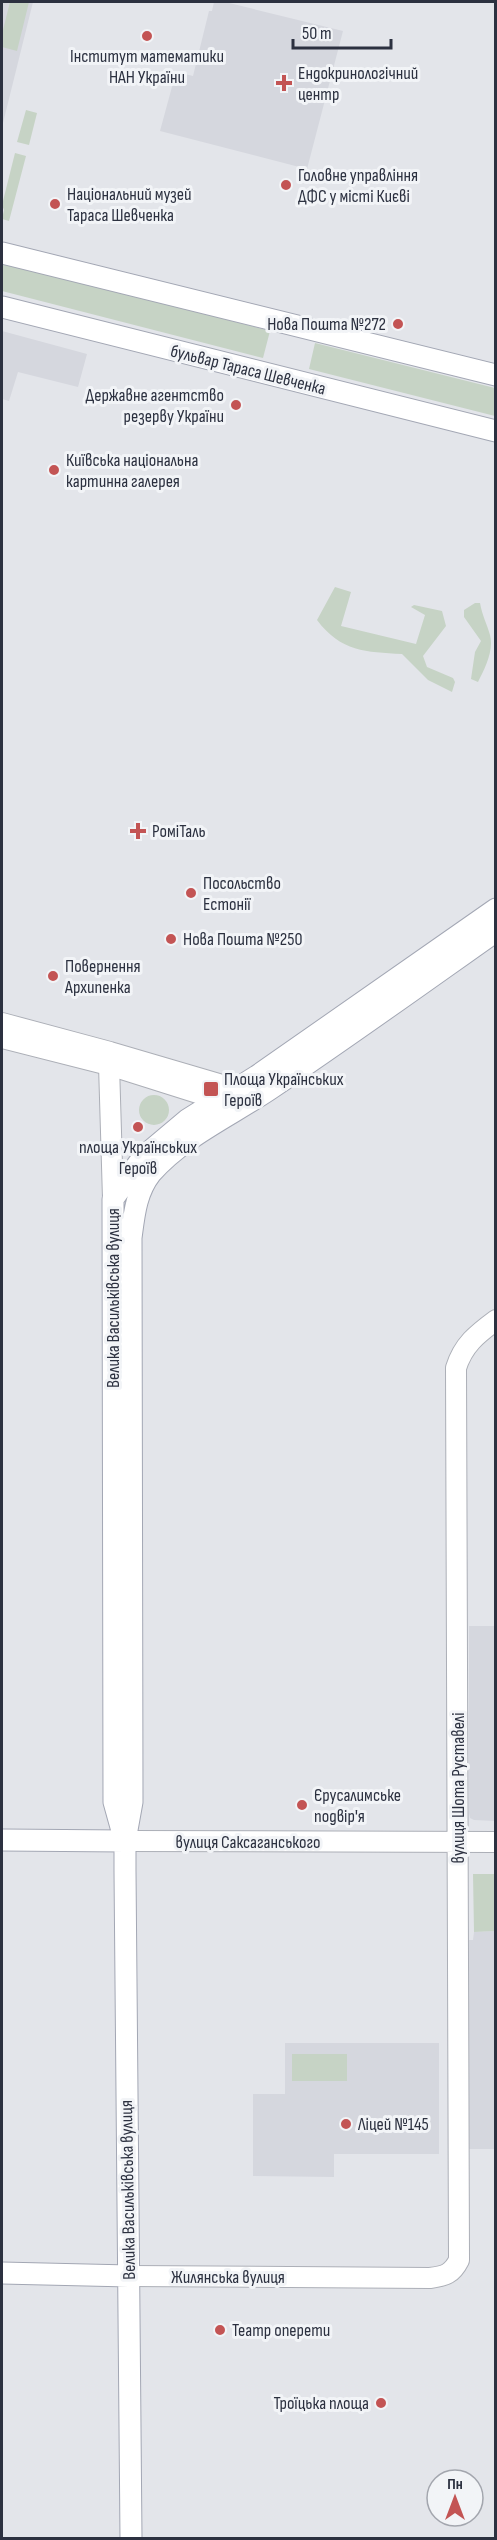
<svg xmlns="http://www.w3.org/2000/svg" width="497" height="2540" font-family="'Sofia Sans Condensed',sans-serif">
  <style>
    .built { fill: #d5d7de }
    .green { fill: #c6d3c5 }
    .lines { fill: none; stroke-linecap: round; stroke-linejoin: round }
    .secondary-casing { stroke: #acafb7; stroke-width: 22 }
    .primary-casing { stroke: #a3a7b4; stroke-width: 23 }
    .secondary { stroke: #fff; stroke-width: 20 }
    .primary { stroke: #fff; stroke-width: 21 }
    .poi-dot { fill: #c35454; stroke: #f2f4f7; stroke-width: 2 }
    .labels { text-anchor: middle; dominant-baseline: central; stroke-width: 6; stroke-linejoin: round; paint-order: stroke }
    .poi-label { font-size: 18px; fill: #2c3140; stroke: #f2f4f7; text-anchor: start }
    .street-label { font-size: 18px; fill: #2c3140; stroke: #f2f4f7 }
  </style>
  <rect width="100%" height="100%" fill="#e3e5ea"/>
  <path class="built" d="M2 2H33L2 127Z
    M214 2H225L343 31 307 169 160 131 176 72 193 76 209 11H212Z
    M2 331 87 354 78 387 18 372 9 401 2 399Z
    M469 1626H495V1821L474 1820 470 1818 469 1813Z
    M495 1931V2149H469L467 1940H473L474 1932Z
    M285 2043H439V2154H334V2177L253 2176V2094H285Z"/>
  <path class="green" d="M10 2H29L17 51 2 47V34Z
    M26 110 37 113 29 145 17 142Z
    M15 153 26 156 9 221 2 219 4 210 2 205Z
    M2 261 270 331 263 358 2 291Z
    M315 343 495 388V416L309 369Z
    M335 587 351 592 341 626 416 644 425 615 411 607 414 605 442 611 446 626 423 656 427 667 453 678 455 682 452 692 428 680 402 654C366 652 341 652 317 620Z
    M475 603H480C482 615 487 624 490 635 494 651 485 668 478 682L471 679 475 652 481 641 464 617V610Z
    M139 1110a15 15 0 1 1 30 0a15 15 0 1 1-30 0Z
    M473 1874H495V1931L474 1932Z
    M292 2054H347V2081H292Z"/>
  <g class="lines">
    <defs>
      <path id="secondary" d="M2 1023 110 1052 236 1089 243 1099
        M2 1038 109 1065 204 1095 230 1101
        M109 1065 113 1199
        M125 1841 496 1842
        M129 2276 430 2278C445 2276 452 2274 459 2260L456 1368C463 1345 477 1334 496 1320"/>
      <path id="primary" d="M2 253 496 375
        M2 307 496 431
        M124 1838 114 1802 113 1199 143 1157 187 1120 257 1076 496 909
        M2 1840 125 1841
        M2 2273 129 2276
        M131 2538 125 1871V1841L132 1802 131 1238C134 1215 136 1192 151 1173 184 1136 230 1116 270 1089 346 1038 421 984 496 931"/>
    </defs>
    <use href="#secondary" class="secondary-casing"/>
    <use href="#primary" class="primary-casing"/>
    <use href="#secondary" class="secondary"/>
    <use href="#primary" class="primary"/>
  </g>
  <g class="poi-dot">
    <circle cx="147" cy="36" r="6"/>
    <path d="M281 74h6v6h6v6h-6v6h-6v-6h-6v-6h6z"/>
    <circle cx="286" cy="185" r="6"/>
    <circle cx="55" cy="204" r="6"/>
    <circle cx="398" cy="324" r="6"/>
    <circle cx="236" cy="405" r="6"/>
    <circle cx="54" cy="470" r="6"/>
    <path d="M135 822h6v6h6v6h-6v6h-6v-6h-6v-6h6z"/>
    <circle cx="191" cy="893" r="6"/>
    <circle cx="171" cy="939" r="6"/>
    <circle cx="53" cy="976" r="6"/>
    <rect x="203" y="1081" width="16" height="16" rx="3"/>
    <circle cx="138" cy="1127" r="6"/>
    <circle cx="302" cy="1805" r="6"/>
    <circle cx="346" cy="2124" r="6"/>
    <circle cx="220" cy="2330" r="6"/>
    <circle cx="381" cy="2403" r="6"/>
  </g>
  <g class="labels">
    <g class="poi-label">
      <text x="147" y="56" text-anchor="middle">Інститут математики<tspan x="147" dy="21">НАН України</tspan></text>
      <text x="298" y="73">Ендокринологічний<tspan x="298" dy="21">центр</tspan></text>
      <text x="298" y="175">Головне управління<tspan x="298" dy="21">ДФС у місті Києві</tspan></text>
      <text x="67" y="194">Національний музей<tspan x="67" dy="21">Тараса Шевченка</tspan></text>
      <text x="386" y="324" text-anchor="end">Нова Пошта №272</text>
      <text x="224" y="395" text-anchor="end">Державне агентство<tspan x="224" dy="21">резерву України</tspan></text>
      <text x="66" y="460">Київська національна<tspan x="66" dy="21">картинна галерея</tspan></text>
      <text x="152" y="831">РоміТаль</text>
      <text x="203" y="883">Посольство<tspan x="203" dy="21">Естонії</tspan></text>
      <text x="183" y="939">Нова Пошта №250</text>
      <text x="65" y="966">Повернення<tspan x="65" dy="21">Архипенка</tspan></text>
      <text x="224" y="1079">Площа Українських<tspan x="224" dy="21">Героїв</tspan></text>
      <text x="138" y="1147" text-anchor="middle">площа Українських<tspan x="138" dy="21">Героїв</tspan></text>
      <text x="314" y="1795">Єрусалимське<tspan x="314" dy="21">подвір'я</tspan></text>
      <text x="358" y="2124">Ліцей №145</text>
      <text x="232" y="2330">Театр оперети</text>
      <text x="369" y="2403" text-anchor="end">Троїцька площа</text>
    </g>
    <g class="street-label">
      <text transform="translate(248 370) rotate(14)">бульвар Тараса Шевченка</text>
      <text transform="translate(113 1298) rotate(-90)">Велика Васильківська вулиця</text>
      <text transform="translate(458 1788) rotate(-90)">вулиця Шота Руставелі</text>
      <text x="248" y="1842">вулиця Саксаганського</text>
      <text transform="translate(128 2190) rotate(-91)">Велика Васильківська вулиця</text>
      <text x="228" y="2277">Жилянська вулиця</text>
    </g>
  </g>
  <rect width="497" height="2540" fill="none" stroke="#2c3140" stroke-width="6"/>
  <g transform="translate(455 2498)"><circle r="28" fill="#f2f4f7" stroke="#a3a6ae" stroke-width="1.5"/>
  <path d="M0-4.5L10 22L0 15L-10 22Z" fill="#c35454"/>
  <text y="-9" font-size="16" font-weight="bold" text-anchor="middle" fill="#2c3140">Пн</text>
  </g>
  <path d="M293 39v9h98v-9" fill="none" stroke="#2c3140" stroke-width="3"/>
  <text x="302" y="39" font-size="18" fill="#2c3140" stroke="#f2f4f7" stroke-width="4.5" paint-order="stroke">50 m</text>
</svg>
